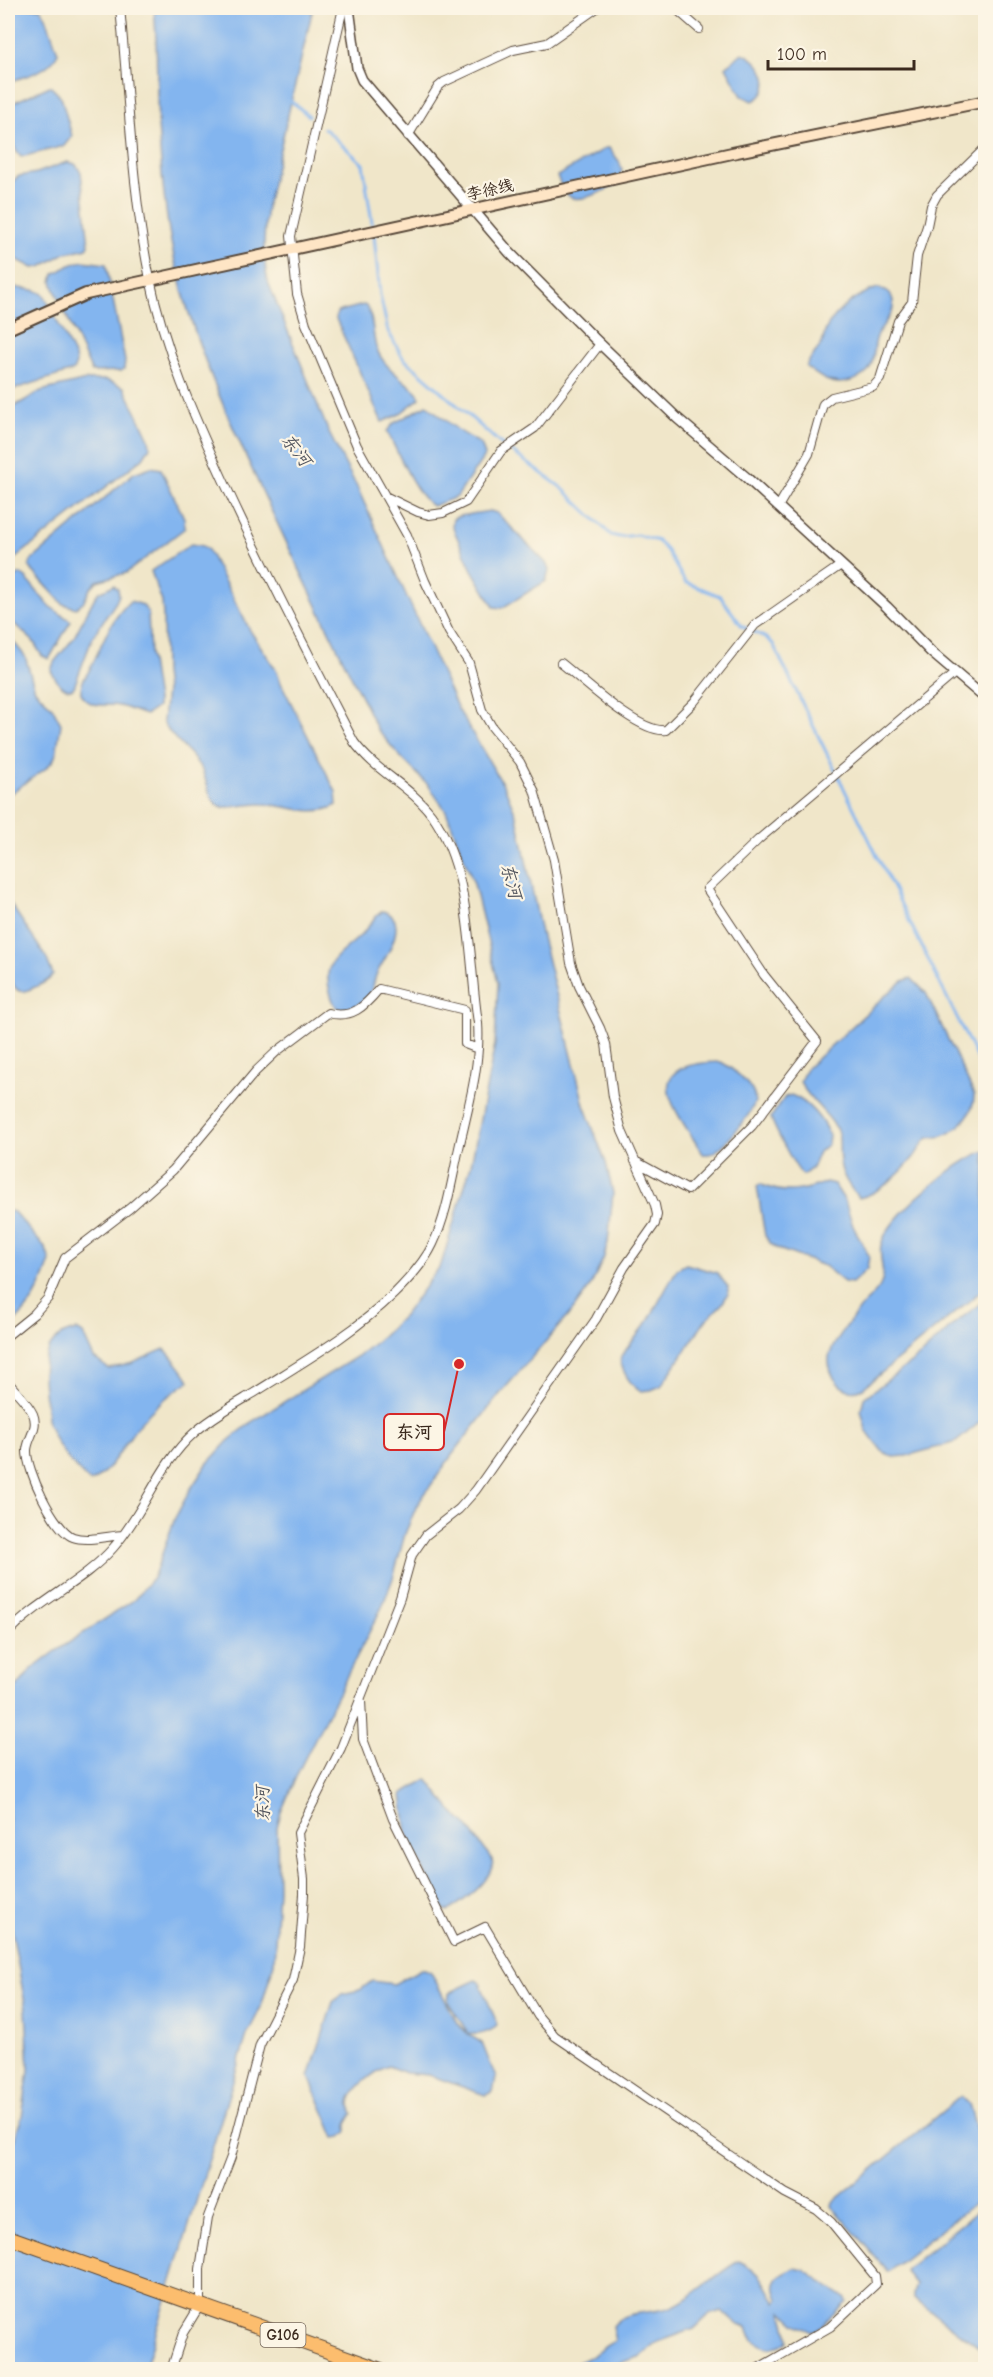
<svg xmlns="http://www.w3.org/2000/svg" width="993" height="2377" font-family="'Comic Neue','LXGW WenKai TC',sans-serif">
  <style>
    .water { fill: #83b5ef; stroke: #5f7086; stroke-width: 1.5 }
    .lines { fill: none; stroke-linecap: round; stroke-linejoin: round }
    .stream { stroke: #83b5ef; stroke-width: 3 }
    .minor-casing { stroke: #564638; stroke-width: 10 }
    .tertiary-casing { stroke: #564638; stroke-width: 12 }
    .secondary-casing { stroke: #564638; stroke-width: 14 }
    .trunk-casing { stroke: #564638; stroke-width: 16 }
    .minor { stroke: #fff; stroke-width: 8 }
    .tertiary { stroke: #fff; stroke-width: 9 }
    .secondary { stroke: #fee5c5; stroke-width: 10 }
    .trunk { stroke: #fcbd6e; stroke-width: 14 }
    .labels { text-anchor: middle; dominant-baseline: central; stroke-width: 4.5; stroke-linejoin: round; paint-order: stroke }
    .shield { fill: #fcf5e5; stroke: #75675a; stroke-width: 1.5 }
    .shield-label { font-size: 15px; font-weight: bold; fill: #3b2a1e }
    .street-label { font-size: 16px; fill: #3b2a1e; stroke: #fcf5e5 }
    .water-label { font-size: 18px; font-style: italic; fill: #51545d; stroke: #fcf5e5 }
    .leader { fill: none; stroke: #d62828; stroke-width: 2 }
    .callout-dot { fill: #d62828; stroke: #fcf5e5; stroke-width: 2 }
    .callout { fill: #fcf5e5; stroke: #d62828; stroke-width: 2 }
    .callout-label { font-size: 18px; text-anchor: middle; font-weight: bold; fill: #3b2a1e }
  </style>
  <rect width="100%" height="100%" fill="#fcf5e5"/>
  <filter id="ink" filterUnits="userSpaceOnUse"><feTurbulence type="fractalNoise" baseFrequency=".0167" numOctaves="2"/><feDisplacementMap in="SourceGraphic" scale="12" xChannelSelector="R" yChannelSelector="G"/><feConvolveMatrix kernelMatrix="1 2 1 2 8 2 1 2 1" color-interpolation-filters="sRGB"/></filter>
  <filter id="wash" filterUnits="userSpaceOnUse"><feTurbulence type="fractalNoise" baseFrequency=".008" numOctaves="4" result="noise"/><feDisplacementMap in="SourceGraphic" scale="24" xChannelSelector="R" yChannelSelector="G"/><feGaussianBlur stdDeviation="1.35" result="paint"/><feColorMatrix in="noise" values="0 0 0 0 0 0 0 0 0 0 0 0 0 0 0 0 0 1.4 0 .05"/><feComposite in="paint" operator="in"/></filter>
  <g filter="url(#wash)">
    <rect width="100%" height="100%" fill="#f0e6c9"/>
    <path class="water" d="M8 8H40L46 17 58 53C49 72 25 76 8 82Z
      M154 8H313L267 205C264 232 262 256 268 282L329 433 357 487 458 709 505 788 517 817 541 933 577 1076 584 1105 606 1163 613 1193 608 1242 604 1257 591 1285 573 1310 499 1395 452 1455 417 1505 405 1534 393 1578 382 1607 299 1770 281 1812 277 1827 278 1889 274 1963 261 2007 247 2035 145 2369 8 2370V2159L22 2116 29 2070 26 2009 8 1909V1698L31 1670 56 1651 134 1600 154 1576 175 1518 190 1490 207 1464 228 1441 253 1421 358 1356 382 1337 404 1315 441 1265 471 1165 495 1044 498 983 474 884 446 811 429 786 397 753 377 729C337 647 296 564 257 480 222 405 188 329 172 247 164 207 161 165 158 125 156 86 158 47 154 8Z
      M742 53C762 60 778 89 753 101L742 96 726 67Z
      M50 86 61 97 72 136 64 146 21 157C11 149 7 118 8 105Z
      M606 148H609L619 161 622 170 616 184C608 190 579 203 570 197 563 192 560 183 557 176Z
      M67 162 75 164 81 172 89 245 87 248 65 253 41 267 33 268 12 257 8 251V203L13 181 19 176 37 173Z
      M83 261 106 264 125 361 124 369 121 371 92 372 54 288 52 281 54 274 70 265Z
      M8 285C20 291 33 286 44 295L75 357 76 364 73 371 8 391Z
      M878 288 890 293C900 311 885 319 878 334 873 344 875 356 871 366 865 380 840 387 826 380 819 377 813 372 806 367 810 357 817 352 822 343 824 339 824 334 826 329 836 310 858 294 878 288Z
      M363 305 366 306C374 318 372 333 376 347 382 366 403 379 417 392L420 398 398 415 382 422 336 319 337 312Z
      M86 380H106L124 387 149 439 150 447 143 458 8 564V410L41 391Z
      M427 405 459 431 481 444 485 455 457 497 433 506C417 498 396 449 387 431L394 423Z
      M151 467 161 469 184 518 185 528 126 573 97 581 90 589 84 601 76 608 63 604 29 567 31 561 134 473Z
      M490 511 497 513 546 563 549 570 546 581 502 608 494 607 472 570 452 526 453 519 459 516Z
      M191 544 203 546 208 550 251 632 277 671 281 683 336 792 337 805C314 818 287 805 263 804 249 803 235 808 221 807 208 801 208 783 202 770 192 752 172 740 163 722L166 690 164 673 163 615 162 602 151 571Z
      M20 574 26 578 49 606 71 621 49 659 42 656 33 641 8 618V583Z
      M114 585 118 589 119 595 116 602 93 636 74 687 71 689C61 689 56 680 51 671L54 662 73 639 95 597 99 592Z
      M130 601 143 605 148 613 150 655 157 700V707L146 715C137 712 128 708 119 706 103 703 90 710 81 693 80 681 87 676 91 667 104 641 108 623 130 601Z
      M8 635 25 656 35 690 52 707 61 724 56 754 53 761 45 769 8 795Z
      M8 900 46 957 53 975C47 983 37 986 28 990 0 1004 7 916 8 900Z
      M383 911C411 919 386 957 378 971 374 978 374 987 370 994 364 1003 349 1012 338 1009 333 1004 332 999 330 992 321 960 341 955 361 935 369 928 373 916 383 911Z
      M911 978 926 993 974 1094C975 1112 960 1129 943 1136 938 1138 933 1137 928 1138 922 1143 919 1151 914 1157 900 1174 881 1193 859 1198 850 1188 841 1174 840 1161 838 1148 842 1136 834 1125 826 1112 804 1094 800 1081L806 1069 886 995 903 981Z
      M721 1062C732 1068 754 1086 755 1099 756 1110 726 1144 716 1151 712 1154 708 1155 703 1154 675 1109 634 1063 721 1062Z
      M791 1095C808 1101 823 1120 829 1135L828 1144 819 1152 812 1168 803 1175C797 1172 772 1124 771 1117L785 1097Z
      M985 1151V1288L863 1388C843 1398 827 1375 829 1357 833 1341 854 1316 865 1303 870 1298 876 1293 880 1286 887 1274 878 1258 881 1245 888 1216 957 1160 985 1151Z
      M826 1182 834 1184 845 1201 853 1226 869 1256 867 1269 852 1283 844 1282 824 1266 776 1248 770 1243 765 1236 757 1186 760 1184C781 1195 805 1192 826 1182Z
      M10 1211 14 1212 46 1249 50 1261C41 1288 31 1310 8 1327V1212Z
      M686 1264 717 1273 728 1287V1294L722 1304 706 1320 661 1386 651 1390 640 1391C630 1385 619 1367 621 1356L647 1323 677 1269Z
      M985 1300V1418L956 1442 906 1456 893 1457 882 1451 866 1430 861 1410 864 1398 921 1355 955 1323Z
      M77 1330 83 1334 94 1358 109 1369 133 1363 164 1349C169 1352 188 1377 189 1381 171 1393 155 1406 140 1423 127 1438 109 1476 90 1482 73 1467 57 1447 49 1426 46 1420 47 1413 46 1407 42 1377 36 1337 77 1330Z
      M427 1779 450 1809 467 1825 493 1861C491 1884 465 1899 449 1911L445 1910 438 1901 407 1835 402 1794Z
      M421 1969H425L431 1972 457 2023 468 2034 482 2043 496 2078 493 2092 485 2095 429 2075 406 2073 388 2066C376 2071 350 2089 350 2104 350 2107 352 2110 353 2114L347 2124V2132L341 2137 335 2138 309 2077 333 2002 342 1994 360 1990 372 1981 394 1984Z
      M476 1980 480 1983 497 2023 496 2027C488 2033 477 2036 468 2033L448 2002 449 1993Z
      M961 2096 969 2104 985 2159V2195L888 2272 834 2209 832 2206 833 2202Z
      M985 2205V2352L914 2298 913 2295 916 2284 906 2272V2269Z
      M739 2261C764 2274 762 2280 776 2302L778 2299C769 2279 778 2277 795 2268L804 2270 846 2299 847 2302 822 2326 812 2332 796 2324 782 2311 787 2329 788 2341C780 2351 765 2349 755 2341 752 2338 750 2332 747 2328L736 2324 722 2311 709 2315 694 2329 658 2342 639 2357 601 2369 570 2370C575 2362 583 2361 590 2357 599 2352 605 2345 615 2341L612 2326C624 2310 651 2314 669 2308 691 2300 716 2273 739 2261Z"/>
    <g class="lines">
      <path class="stream" d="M290 100 309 116
        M324 128 363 164 373 229
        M374 235 380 295 388 331 403 358 500 443 562 488 611 535 619 537 637 535 658 541 667 551 685 582 720 596 742 626 766 638 773 644 986 1077"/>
    </g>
  </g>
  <g filter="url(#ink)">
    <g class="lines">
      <defs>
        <path id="minor" d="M675 8 699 29
          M408 136 438 87 444 82 513 50 547 43 597 8
          M385 496 418 512 429 515 443 513 466 502 501 451 535 428 600 344
          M778 507 809 454 823 404 832 397 873 387 880 379 898 321 912 302 917 256 927 226 931 206 937 195 986 147
          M561 663C583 680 639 734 666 730L694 702 755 625 841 565
          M635 1161 688 1190 752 1126 817 1041 764 975 707 889 758 840 955 673
          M8 1335 34 1314 48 1298 65 1258 130 1208 173 1170 256 1071 276 1052 328 1013C352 1019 364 1007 379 989L465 1010V1044L478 1049
          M8 1382C16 1392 28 1403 33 1414 39 1428 28 1437 27 1450 26 1469 54 1530 73 1537 87 1542 108 1536 123 1535
          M8 1633C39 1600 83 1582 113 1548 144 1513 159 1464 194 1433 212 1417 234 1405 254 1393 303 1362 353 1334 394 1294 409 1279 424 1263 433 1244 447 1215 452 1179 459 1148 468 1107 481 1065 478 1023 468 956 472 869 431 814 410 786 375 771 354 742 310 657 266 573 226 486 194 417 164 349 149 274 131 186 129 96 120 8
          M361 1701 363 1739 393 1819 454 1942 485 1927 538 2016 555 2036 785 2193 816 2209 831 2222 875 2276 876 2284 830 2327 755 2370
          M171 2370 183 2333 200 2305V2269L208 2217 231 2157 260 2045 293 1980 300 1947 304 1894V1879L298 1833 341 1748 400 1598 412 1555 426 1535 459 1509 476 1490 596 1319 624 1268 655 1224 657 1215 655 1205 622 1131 613 1097 606 1044 600 1028 579 986 571 963 554 860 534 790 520 762 492 727 482 710 469 663 449 632 425 581 407 535 357 446 306 324 297 294 291 236 343 8"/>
        <path id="tertiary" d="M349 8 357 68 362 80 510 253 594 338 677 418 747 478 887 607 931 652 986 699"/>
        <path id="secondary" d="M8 329 86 294 732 153 986 101"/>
        <path id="trunk" d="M8 2237 381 2370"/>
      </defs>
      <use href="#minor" class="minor-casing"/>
      <use href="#tertiary" class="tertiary-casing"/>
      <use href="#secondary" class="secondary-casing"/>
      <use href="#trunk" class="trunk-casing"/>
      <use href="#minor" class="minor"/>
      <use href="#tertiary" class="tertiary"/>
      <use href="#secondary" class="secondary"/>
      <use href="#trunk" class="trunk"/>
    </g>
  </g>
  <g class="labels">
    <rect class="shield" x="260.5" y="2323" width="45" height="24" rx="4.5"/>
    <g class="shield-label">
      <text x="283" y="2335">G106</text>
    </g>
    <g class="street-label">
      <text transform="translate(490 190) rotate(-12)">李徐线</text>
    </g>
    <g class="water-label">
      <text transform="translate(296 450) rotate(52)">东河</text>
      <text transform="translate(511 881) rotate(75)">东河</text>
      <text transform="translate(263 1804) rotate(-91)">东河</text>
    </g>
  </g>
  <path class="leader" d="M459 1364L444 1432"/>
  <circle class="callout-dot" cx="459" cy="1364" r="6"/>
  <rect class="callout" x="384" y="1414" width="60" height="36" rx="6"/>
  <g class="callout-label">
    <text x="414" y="1438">东河</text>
  </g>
  <rect width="993" height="2377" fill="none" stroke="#fcf5e5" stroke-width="30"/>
  <path d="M768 60v9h146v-9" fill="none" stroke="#3b2a1e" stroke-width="3"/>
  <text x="777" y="60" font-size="18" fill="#3b2a1e" stroke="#fcf5e5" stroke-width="4.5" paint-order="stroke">100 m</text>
</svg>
